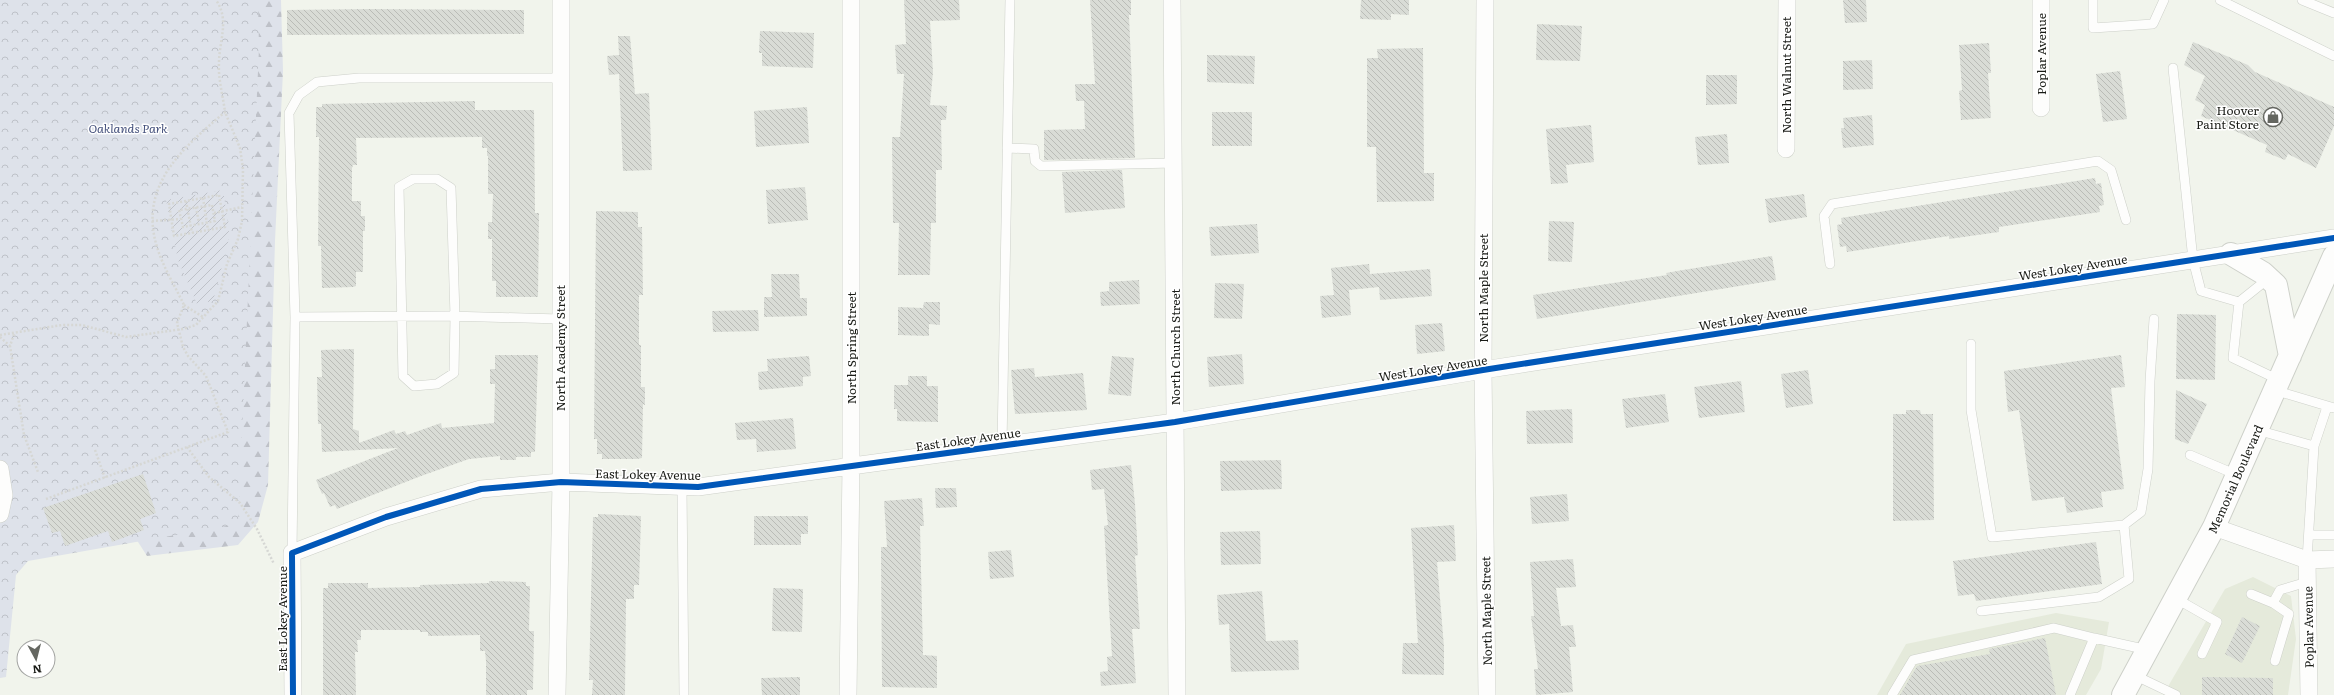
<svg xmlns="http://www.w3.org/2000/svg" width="2334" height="695" font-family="Literata,serif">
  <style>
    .built { fill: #e5eadb }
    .forest { fill: url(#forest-firs) }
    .park { fill: url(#park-crowns) }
    .garden { fill: url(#garden-furrows) }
    .building { fill: url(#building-back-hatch) }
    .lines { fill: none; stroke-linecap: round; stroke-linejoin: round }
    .service-casing { stroke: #cdd0c9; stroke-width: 10 }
    .minor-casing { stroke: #cdd0c9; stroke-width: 18 }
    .primary-casing { stroke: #cdd0c9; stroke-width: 24 }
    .path { stroke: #d6d7d4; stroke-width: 2.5; stroke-dasharray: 2 2; stroke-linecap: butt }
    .service { stroke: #fdfdfc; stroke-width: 9 }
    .minor { stroke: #fdfdfc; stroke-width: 17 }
    .primary { stroke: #fdfdfc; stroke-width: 22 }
    .cycleway-casing { stroke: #fff; stroke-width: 8 }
    .cycleway { stroke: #0057b8; stroke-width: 6 }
    .labels { text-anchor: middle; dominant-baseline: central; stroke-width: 3; stroke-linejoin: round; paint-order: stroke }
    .street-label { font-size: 12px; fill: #191b16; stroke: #fff }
    .poi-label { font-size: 12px; fill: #191b16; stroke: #fff; text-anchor: end }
    .park-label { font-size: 12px; font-style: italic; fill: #45517c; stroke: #fff }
  </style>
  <defs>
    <pattern id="forest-firs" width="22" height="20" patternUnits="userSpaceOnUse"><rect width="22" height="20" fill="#dee2ea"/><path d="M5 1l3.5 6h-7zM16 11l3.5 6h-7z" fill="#bec1c8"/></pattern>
    <pattern id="park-crowns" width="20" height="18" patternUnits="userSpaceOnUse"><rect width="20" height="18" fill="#dee2ea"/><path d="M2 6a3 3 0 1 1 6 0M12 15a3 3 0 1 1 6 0" fill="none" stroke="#bec1c8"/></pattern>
    <pattern id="garden-furrows" width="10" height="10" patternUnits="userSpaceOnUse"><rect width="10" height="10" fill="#dee2ea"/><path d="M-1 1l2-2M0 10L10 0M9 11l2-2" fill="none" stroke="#bec1c8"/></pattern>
    <pattern id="building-back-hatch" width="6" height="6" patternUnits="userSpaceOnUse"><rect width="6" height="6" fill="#d9dcd6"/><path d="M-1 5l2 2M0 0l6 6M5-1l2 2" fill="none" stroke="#babcb7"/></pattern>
  </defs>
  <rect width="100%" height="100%" fill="#f1f4ec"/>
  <path class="built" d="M2253 577 2291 596 2296 639 2288 695H2163L2225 589Z
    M2056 613 2109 622 2101 669 2086 695H1877L1906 644Z"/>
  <path class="forest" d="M228 0H281L283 71 275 241 268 485 258 522 238 545 147 556 133 534Z"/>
  <path class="park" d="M0 0H258L259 48 238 524 28 561 16 575 6 677 0 678Z"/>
  <path class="garden" d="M223 190 229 229 228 243 213 301 197 304 178 260 166 200Z"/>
  <path class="building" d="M904 0H959L960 20 930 21 933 72 930 105 947 106 946 120H941L942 170H936V223H931L930 275H898L899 223H893L892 137H900L904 74H897L895 45 906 44Z
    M1090 0H1131V15H1129L1135 158 1044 160V130L1085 129 1084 101H1076L1075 84H1095Z
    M1361 0H1409V15L1391 14V20L1360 19Z
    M1843 0H1866L1867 22 1845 23Z
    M370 9 524 10V34L287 35V10Z
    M1537 24 1582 26 1580 61 1536 60Z
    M760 31 814 33 813 68 762 66V53H759Z
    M618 36H630L635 94 649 93 652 170 623 171 619 74 609 75 607 56 619 55Z
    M2193 42 2248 65 2255 72 2334 107V126L2316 168 2288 154 2285 160 2265 152 2267 145 2201 116 2205 105 2195 100 2205 76 2184 65Z
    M1989 43 1991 73H1988L1991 118 1961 120 1959 91 1962 90 1959 45Z
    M1423 48 1424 173H1434V201L1377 202 1376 147H1367V58H1378L1377 49Z
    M1207 55 1255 56 1254 84 1207 82Z
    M1872 60 1873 89 1843 90V61Z
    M2120 71 2127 119 2103 122 2096 74Z
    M1706 75H1737V104L1706 105Z
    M475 101V110H534L535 213H539L538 297H496V281H492V239H488V222H492L493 194H488V156H487V148H482V137L356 138 357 165H353L352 168V201H361V216H365V231H363V272H356V286L353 287 322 288 321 246H318L319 137H316V107H322V104Z
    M807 107 809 143 756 147 754 111Z
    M1212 112H1252V146H1212Z
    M1872 115 1874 145 1843 148 1841 128H1844L1843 118Z
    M1591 125 1594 162 1566 165 1568 183 1551 184 1546 129Z
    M1727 134 1729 163 1698 165 1695 137Z
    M1122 170 1125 208 1065 213 1062 172Z
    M2095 178 2096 184 2101 183 2104 205 2099 206 2100 212 1999 227V232L1949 239V236L1847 252 1846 246 1840 247 1837 225 1842 224 1841 218Z
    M805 187 808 220 768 224 766 190Z
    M1804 194 1807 217 1769 223 1765 199Z
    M596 211 638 212V227H642L643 295H639V345H641V387H645V405L643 404 642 458 637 459H602V454H597V439H594Z
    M1549 221 1574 222 1572 262 1548 261Z
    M1257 224 1259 253 1211 256 1209 227Z
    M1772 256 1776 280 1537 319 1533 295 1667 275 1666 273 1683 270Z
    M1369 264 1370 274 1430 269 1432 296 1380 300 1379 287 1349 290 1351 315 1322 318 1320 296 1334 295 1331 268Z
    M771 274H799L800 298H807V316L764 317V297H772Z
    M1139 280 1140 304 1101 306 1100 292 1109 291V282Z
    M1215 283 1244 284 1242 319 1214 318Z
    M924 302H940V325L929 324V336L898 335V307L923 308Z
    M758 310 759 331 713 332 712 311Z
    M2177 314 2216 315 2215 380 2176 379Z
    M1442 323 1445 351 1417 354 1415 325Z
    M354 349 353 429 359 431V443L394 430 396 434 405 431 407 435 441 423 442 428 494 423 495 384H490V369H495V355H538L535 452H531V457H516V460H500V456L469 459 421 476 337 509 335 505 330 507 324 493 322 494 316 480 398 448 322 452 321 424H318L317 377H322L321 350Z
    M1242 354 1244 384 1209 387 1207 357Z
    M2121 355 2125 387 2111 388 2124 489 2101 492 2103 507 2067 513 2064 497 2032 501 2019 410 2008 412 2004 371Z
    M809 356 811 376 803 377V386L759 390 758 372 768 371 767 359Z
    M1112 356 1134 358 1131 396 1108 394Z
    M1034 368 1035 377 1083 373 1087 410 1015 414 1011 370Z
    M1808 370 1813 404 1786 408 1781 374Z
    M908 376H927V386H938V422L897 421V409H894V385H908Z
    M1741 381 1745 412 1699 418 1694 387Z
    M2176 390 2207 404 2188 444 2175 439Z
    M1665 394 1669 422 1626 428 1622 399Z
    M1572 409 1573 443 1527 444 1526 411Z
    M1906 410H1920L1921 414H1933L1934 520 1893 521V414H1906Z
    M793 418 796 449 757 452 756 439 737 440 735 423Z
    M1281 460 1282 489 1221 491 1220 461Z
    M1131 465 1135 504 1138 555 1135 556 1140 629H1132L1136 683 1101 686 1100 672 1108 671 1107 657 1112 656 1104 526 1108 525 1104 489 1092 490 1090 470Z
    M143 474 156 513 140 519 144 530 112 542 108 531 65 546 60 531 52 533 43 508Z
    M935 488H956L957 507 936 508Z
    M1567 494 1569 521 1532 524 1530 497Z
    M922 498 924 526H920L923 655 937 656V688L882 687 881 547H887L884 501Z
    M598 514 641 516 639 585H634V599H626L625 695H592L593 680H589L593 517H598Z
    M754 516H808V534H801V545H754Z
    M1454 525 1456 561 1437 562 1444 647V675L1402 674 1403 643H1418L1411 528Z
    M1260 531 1261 564 1221 565 1220 532Z
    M2096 542 2102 584 1976 601 1974 594 1958 596 1953 561Z
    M1011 550 1014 577 990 579 988 552Z
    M1573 559 1576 587 1556 588 1561 626 1573 625 1576 647H1569L1573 692 1536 695 1534 669H1538L1531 616H1534L1530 562Z
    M489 581 526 582V586H530L529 631H534L533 690H527V695H486V661L485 651H480V635L428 636V632H420V630H361V640H357L358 652H355L356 695H323V588H328V583H368V588L420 587V585L489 583Z
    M773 588 803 589 802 632 772 631Z
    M1262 591 1266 641 1298 640 1299 670 1231 672 1229 624 1219 625 1217 595Z
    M2242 617 2260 626 2242 663 2225 654Z
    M2045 638 2056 695H1900L1917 666 1990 654 1989 649Z
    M800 677V695H762L761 678Z
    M2202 677 2273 678V695H2202Z"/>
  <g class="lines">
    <defs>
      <path id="service" d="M2093 0V28L2153 24 2164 0
        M2220 0 2334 56
        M2302 0 2334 13
        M2173 68 2193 260 2201 291 2239 302 2233 358 2279 380
        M1007 148 1034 149 1035 161 1041 166 1174 163
        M413 179H437L451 188 455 316 454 373 437 384 414 386 403 376 399 187Z
        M1830 264 1824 216 1832 204 2098 161 2111 170 2126 220
        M2239 302 2269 278
        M560 319 449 316 295 317 289 113 299 95 317 82 359 78H561
        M1971 344V410L1992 537 2124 525 2129 579 2099 597 1981 611
        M2274 390 2334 408
        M2257 430 2314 446 2307 560
        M1002 445 1010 0
        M2314 446 2327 407
        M2190 455 2237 475
        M682 487 684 695
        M2124 525 2141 512 2148 469 2150 381 2154 319
        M2309 535H2334
        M292 553 295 317
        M2251 594 2273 603 2280 590 2307 582
        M2175 598 2217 622 2202 654
        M2273 603 2289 614 2275 661
        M2134 675 2176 695
        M1892 695 1913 660 2054 628 2094 638
        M2070 695 2094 638 2148 650"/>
      <path id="minor" d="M1172 0 1177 695
        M1485 0 1483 370 1487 695
        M2041 0V108
        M1786 149 1787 0
        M0 469 4 495 0 514
        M2214 527 2307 560 2334 559
        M2307 560 2309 695
        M293 695 292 553 386 517 481 489 561 482 698 487 1175 422 1483 370 2334 238
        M557 695 561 482V0
        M848 695 851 465V0"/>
      <path id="primary" d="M2231 254 2263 273 2276 285 2290 356
        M2123 695 2214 527 2334 256"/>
    </defs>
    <use href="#service" class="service-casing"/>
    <use href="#minor" class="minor-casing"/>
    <use href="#primary" class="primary-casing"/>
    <path class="path" d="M219 195 225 227 174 236 169 204Z
      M203 198 208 230
      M186 201 192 233
      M212 205 215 221 183 227 179 210Z
      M196 207 199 223
      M214 213 242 207
      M152 221 181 219
      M184 305 203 317
      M14 334 10 346 24 435 38 472
      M0 335 62 325H82L126 337 183 329 196 325 218 301 227 264 238 239 242 221 243 169 240 148 225 112
      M0 337 10 346
      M187 447 209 477 240 503 257 529 274 564
      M95 450 105 478
      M46 499 228 432 206 376 188 356 183 347 177 323 184 305C175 286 163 267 157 247 138 185 183 148 225 112 223 96 218 79 219 63 219 41 230 20 216 0"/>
    <use href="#service" class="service"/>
    <use href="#minor" class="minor"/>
    <use href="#primary" class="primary"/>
    <defs>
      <path id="cycleway" d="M293 695 292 553 386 517 481 489 561 482 698 487 1175 422 1483 370 2334 238"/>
    </defs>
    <use href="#cycleway" class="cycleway-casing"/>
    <use href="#cycleway" class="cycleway"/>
  </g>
  <defs>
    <symbol id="shop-ring" viewBox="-11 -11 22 22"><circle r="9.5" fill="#fff" stroke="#656761" stroke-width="1.5"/><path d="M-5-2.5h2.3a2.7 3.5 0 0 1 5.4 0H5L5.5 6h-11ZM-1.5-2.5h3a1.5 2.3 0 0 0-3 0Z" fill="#656761"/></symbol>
  </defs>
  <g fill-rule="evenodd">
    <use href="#shop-ring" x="2262" y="106" width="22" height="22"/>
  </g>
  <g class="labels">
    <g class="street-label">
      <text transform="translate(2041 54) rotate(-90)">Poplar Avenue</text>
      <text transform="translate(1786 75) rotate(-90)">North Walnut Street</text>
      <text transform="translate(2073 267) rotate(-9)">West Lokey Avenue</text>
      <text transform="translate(1483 288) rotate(-90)">North Maple Street</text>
      <text transform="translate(1753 317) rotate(-9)">West Lokey Avenue</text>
      <text transform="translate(1175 347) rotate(-90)">North Church Street</text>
      <text transform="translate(560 348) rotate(-90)">North Academy Street</text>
      <text transform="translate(851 348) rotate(-90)">North Spring Street</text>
      <text transform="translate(1433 368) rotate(-9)">West Lokey Avenue</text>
      <text transform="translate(968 439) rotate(-8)">East Lokey Avenue</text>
      <text transform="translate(648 474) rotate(1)">East Lokey Avenue</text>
      <text transform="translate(2235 479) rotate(-66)">Memorial Boulevard</text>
      <text transform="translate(1486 611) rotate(-91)">North Maple Street</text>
      <text transform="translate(282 619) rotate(-90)">East Lokey Avenue</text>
      <text transform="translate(2308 627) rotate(-91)">Poplar Avenue</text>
    </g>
    <g class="poi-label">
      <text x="2259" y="110">Hoover<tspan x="2259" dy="14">Paint Store</tspan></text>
    </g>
    <g class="park-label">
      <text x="128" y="128">Oaklands Park</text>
    </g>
  </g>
  <g transform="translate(36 659) rotate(173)"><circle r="19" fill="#ffffff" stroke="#a3a4a2"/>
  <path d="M0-3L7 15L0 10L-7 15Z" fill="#656761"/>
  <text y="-6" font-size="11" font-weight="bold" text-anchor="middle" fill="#191b16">N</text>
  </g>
</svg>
